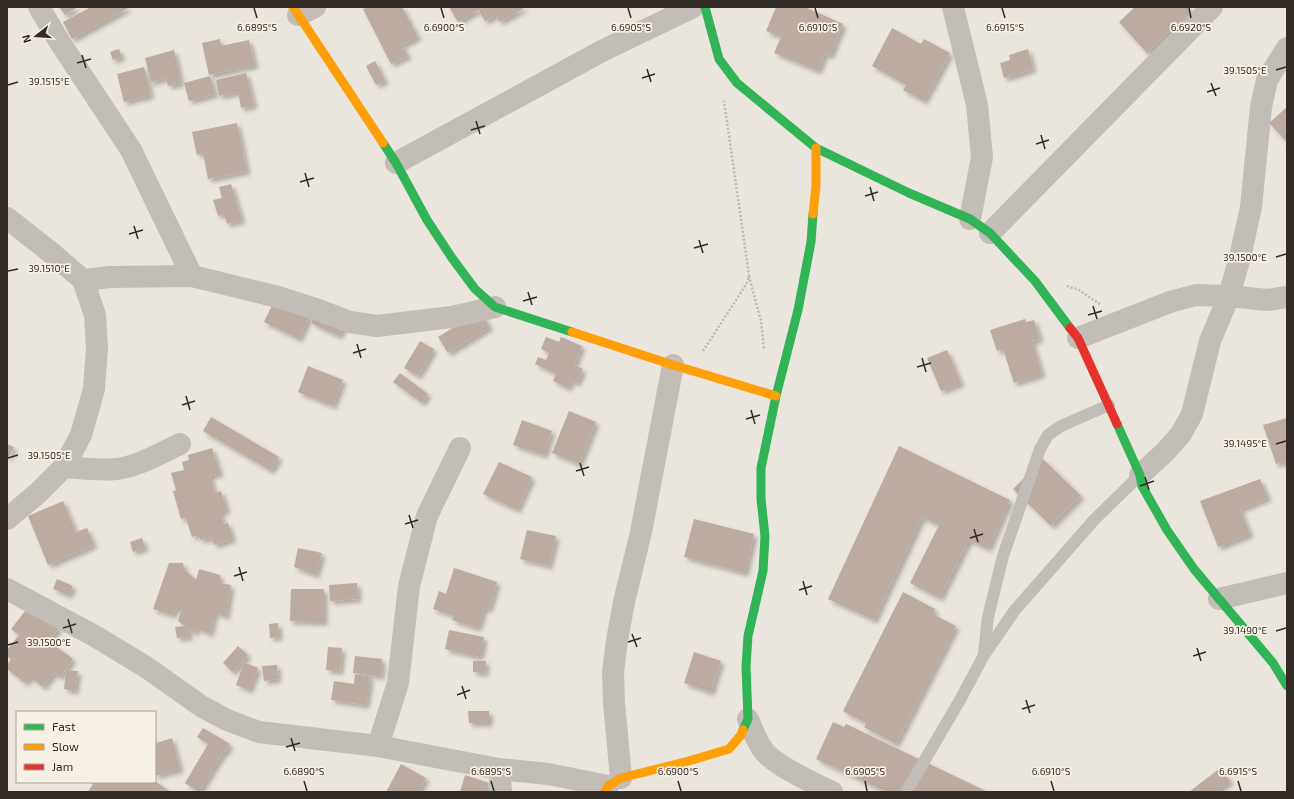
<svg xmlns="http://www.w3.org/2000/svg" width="1294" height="799" font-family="'Exo 2',sans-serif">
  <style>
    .building { fill: #bcaba0; filter: url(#shadow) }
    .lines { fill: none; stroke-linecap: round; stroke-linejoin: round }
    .path { stroke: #bbb6b0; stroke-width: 2.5; stroke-dasharray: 2 2; stroke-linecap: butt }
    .lane { stroke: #c2bdb7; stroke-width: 12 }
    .street { stroke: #c2bdb7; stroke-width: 22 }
    .fast { stroke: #30b455; stroke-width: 9 }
    .slow { stroke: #ff9f0a; stroke-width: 9 }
    .jam { stroke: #e5322d; stroke-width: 9 }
    .ticks { fill: none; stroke: #322b26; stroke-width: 1.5 }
    .ticks-label { font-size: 10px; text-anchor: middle; fill: #322b26; stroke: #f7f0e4; stroke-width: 3.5; stroke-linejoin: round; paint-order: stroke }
  </style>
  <defs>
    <filter id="shadow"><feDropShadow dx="3.5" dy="3.5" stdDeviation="2" flood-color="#0004"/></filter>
  </defs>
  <rect width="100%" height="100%" fill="#eae5dd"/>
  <path class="building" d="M59 7H78L65 15Z
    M91 7H130L72 39 63 22Z
    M368 7H402L418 37 402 45 408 56 391 64 363 9Z
    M449 7H526L500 22 496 15 485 21 478 10 458 22Z
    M776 7H805L843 24 830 56 825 53 818 71 774 53 781 37 766 31Z
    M1135 7H1187L1191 11 1147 53 1119 22Z
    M892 28 921 44 924 39 950 53 924 101 903 90 906 85 872 66Z
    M220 39 221 46 249 40 255 65 209 75 202 43Z
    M119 49 122 57 113 60 110 52Z
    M1028 49 1033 69 1004 78 1000 63 1010 60 1009 55Z
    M174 50 181 83 168 86 166 78 151 82 145 58Z
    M375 61 385 81 376 85 366 66Z
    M144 67 151 95 124 102 117 74Z
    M246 73 254 105 241 108 238 92 219 96 216 80Z
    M210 76 215 94 189 101 184 83Z
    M1287 107V142L1269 123Z
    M237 123 247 171 208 179 203 153 197 155 192 132Z
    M231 184 242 220 227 224 224 214 218 216 213 200 222 198 219 187Z
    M275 299 310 315 299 339 264 322Z
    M480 311 490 327 448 353 438 337Z
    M316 313 344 326 339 336 311 323Z
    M1025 319 1026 322 1034 320 1040 339 1032 341 1042 374 1014 383 1003 349 997 351 990 330Z
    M546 337 559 342 561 337 582 346 574 365 583 369 577 383 571 380 568 388 553 381 556 374 535 364 538 357 546 360 549 353 541 349Z
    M420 341 434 349 418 376 404 368Z
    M947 350 961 383 941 391 927 358Z
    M308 366 343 380 333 406 298 392Z
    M400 373 428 394 422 403 393 382Z
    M569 411 596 422 579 464 552 453Z
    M211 417 279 457 271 471 203 431Z
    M1287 418V437L1286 438 1287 461 1276 464 1263 425Z
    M522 420 552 431 544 455 513 445Z
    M7 444 14 447 7 460Z
    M899 446 1010 500 988 549 969 540 940 598 910 583 939 525 922 517 874 620 828 599Z
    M212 448 220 473 210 476 215 493 221 491 227 510 220 512 224 524 228 523 233 539 214 545 212 538 206 540 205 538 200 540 199 535 192 537 186 518 181 519 173 491 176 490 171 473 184 470 182 462 189 460 188 455Z
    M1043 459 1081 496 1051 526 1013 489Z
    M499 462 532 477 517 510 483 494Z
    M1260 479 1268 498 1240 509 1250 534 1218 547 1200 501Z
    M63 501 76 532 87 528 94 545 48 565 28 516Z
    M694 519 754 534 745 573 684 557Z
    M527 530 556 536 549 566 520 559Z
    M142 538 145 548 133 552 130 542Z
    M298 548 322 553 316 575 294 567Z
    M169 563H183L184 569 196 580 199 569 220 575V583L231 585 226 617 215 612 210 634 197 628 195 633 188 628 189 637 177 638 175 627 185 626 178 621 182 608H177L172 615 153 609Z
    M454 568 497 582 489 609 484 608 478 628 452 620 454 616 433 609 439 591 446 594Z
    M57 579 73 586 69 595 53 589Z
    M357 583 358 599 330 601 329 585Z
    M291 589H324V622L290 621Z
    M903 592 935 609 933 614 956 626 896 744 864 727 866 723 843 711Z
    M29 606 59 628 49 641 73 659 60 677 54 673 43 687 30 677 25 683 7 669V665L11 659 7 656V650L19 635 11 629Z
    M278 623 279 637 270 638 269 624Z
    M449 630 484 637 480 657 445 649Z
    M238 646 248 655 233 672 223 663Z
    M328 647 342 648 340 671 326 670Z
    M694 652 721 661 711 692 684 683Z
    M355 656 382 659 381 676 353 673Z
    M473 661H486L485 673 473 672Z
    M244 662 258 668 249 690 236 685Z
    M277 665 278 679 264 681 262 666Z
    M66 670 78 671 75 691 64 689Z
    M355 674 370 677 366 705 331 700 334 681 354 684Z
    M468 711H489V723H469Z
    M833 722 844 727 846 724 988 792H915L901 785 897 792H887L816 759Z
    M203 728 230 744 225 753H223L199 792 185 783 208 744 197 737Z
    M155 736 157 743 172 738 180 769 155 776Z
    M401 764 426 778 418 792H386Z
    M1220 768 1230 781 1215 792H1189Z
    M465 775 489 783 486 792H460Z
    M155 781 169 791 168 792H88L94 782Z"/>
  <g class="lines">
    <path class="path" d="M749 276 761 321 764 349
      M1067 286 1079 290 1101 305
      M703 351 740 294 748 281 749 275 724 101"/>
    <path class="lane" d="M984 653 988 617 1003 556 1040 449 1048 435 1061 426 1109 405
      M906 792 960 700 984 655 1015 610 1094 520 1140 475"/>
    <path class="street" d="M39 7 59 41 131 150 192 276
      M953 7 977 105 982 157 970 219
      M298 15 315 7
      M396 163 602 51 693 7
      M7 218 54 255 83 280 95 315 97 348 94 389 81 435 64 467 38 493 7 519
      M990 233 1212 7
      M83 280 110 277 192 276 278 297 316 309 350 322 377 326 452 317 495 307
      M1078 338 1170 302 1196 295 1229 296 1267 300 1287 297
      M64 467C81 468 99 471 116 469 137 467 161 453 180 444
      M1140 475 1165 452 1181 434 1192 414 1210 341 1229 296 1240 257 1251 207 1261 107 1267 80 1287 48
      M7 589 93 635 146 667 201 706 227 720 259 732 378 746 499 769 548 774 608 786
      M1219 599 1287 583
      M748 719C752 729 756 740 763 750 774 765 815 784 832 792
      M378 746 398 683 409 586 427 516 460 448
      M499 769 501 792
      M621 778 614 703 613 672 617 640 624 602 641 532 673 365"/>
    <path class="fast" d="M705 7 719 59 737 83 816 148 909 193 970 219 990 233 1035 281 1070 328
      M383 143 396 163 427 220 452 258 475 289 495 307 572 332
      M1117 424 1140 475 1142 486 1167 530 1194 569 1273 663 1287 686
      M743 730 748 719 746 666 748 636 763 571 765 536 761 499V468L776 396 798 310 811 242 813 214"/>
    <path class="slow" d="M293 7 383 143
      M813 214 816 186V148
      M572 332 673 365 776 396
      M605 792 608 786 621 778 685 762 729 749 741 735 743 730"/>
    <path class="jam" d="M1070 328 1078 338 1117 424"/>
  </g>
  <path class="ticks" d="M254 8 257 18M441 8 444 18M628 8 631 18M815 8 818 18M1002 8 1005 18M1189 8 1191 18M82 55 86 68M77 63 91 59M647 69 651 82M1276 70 1286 67M642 78 655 74M1211 83 1216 96M8 85 18 82M1207 92 1220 88M476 121 480 134M471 130 485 126M1041 135 1045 149M1036 144 1049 140M305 173 309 187M300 182 314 178M870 187 874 201M865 196 878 192M134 226 138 239M129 234 143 230M699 240 703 253M694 248 708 244M1276 257 1286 254M8 271 18 269M528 292 532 305M523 301 537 297M1093 306 1097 319M1088 315 1102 311M357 344 361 358M353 353 366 349M922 358 926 372M917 367 931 363M186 396 190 410M182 405 195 401M751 410 755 424M746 419 760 415M1276 444 1286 441M8 458 18 455M580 463 584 476M576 471 589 467M1145 477 1149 490M1140 486 1154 481M409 515 413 528M405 524 418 520M974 529 978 542M970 538 983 534M239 567 243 581M234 576 247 572M803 581 807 595M799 590 812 586M68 619 72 633M63 628 76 624M1276 631 1286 628M632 634 637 647M628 642 641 638M8 645 18 642M1197 648 1201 661M1193 656 1206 652M462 686 466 699M457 695 470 690M1026 700 1030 713M1022 709 1035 705M291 738 295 751M286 747 300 743M304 781 307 791M491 781 494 791M678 781 681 791M865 781 867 791M1051 781 1054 791M1238 781 1241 791"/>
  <g class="ticks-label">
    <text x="257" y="31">6.6895°S</text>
    <text x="444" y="31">6.6900°S</text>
    <text x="631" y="31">6.6905°S</text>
    <text x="818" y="31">6.6910°S</text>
    <text x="1005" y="31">6.6915°S</text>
    <text x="1191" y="31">6.6920°S</text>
    <text x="1245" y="74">39.1505°E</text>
    <text x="49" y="85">39.1515°E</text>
    <text x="1245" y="261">39.1500°E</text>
    <text x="49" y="272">39.1510°E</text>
    <text x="1245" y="447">39.1495°E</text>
    <text x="49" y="459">39.1505°E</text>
    <text x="1245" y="634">39.1490°E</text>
    <text x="49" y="646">39.1500°E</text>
    <text x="304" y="775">6.6890°S</text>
    <text x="491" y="775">6.6895°S</text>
    <text x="678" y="775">6.6900°S</text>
    <text x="865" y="775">6.6905°S</text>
    <text x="1051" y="775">6.6910°S</text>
    <text x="1238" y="775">6.6915°S</text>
  </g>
  <rect width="1294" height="799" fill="none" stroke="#322b26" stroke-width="16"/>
  <rect x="16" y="711" width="140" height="72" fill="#f7f0e4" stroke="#a8a198"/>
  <rect x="24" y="724" width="20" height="6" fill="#30b455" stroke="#a8a198"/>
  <text x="52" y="731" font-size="12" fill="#322b26">Fast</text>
  <rect x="24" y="744" width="20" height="6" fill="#ff9f0a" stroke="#a8a198"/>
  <text x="52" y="751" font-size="12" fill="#322b26">Slow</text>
  <rect x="24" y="764" width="20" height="6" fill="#e5322d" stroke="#a8a198"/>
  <text x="52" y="771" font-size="12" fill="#322b26">Jam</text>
  <g transform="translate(36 36) rotate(253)" stroke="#f7f0e4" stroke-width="3" paint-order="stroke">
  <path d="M0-3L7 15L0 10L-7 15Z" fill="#322b26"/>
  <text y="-6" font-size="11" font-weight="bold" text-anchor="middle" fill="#322b26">N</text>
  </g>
</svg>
